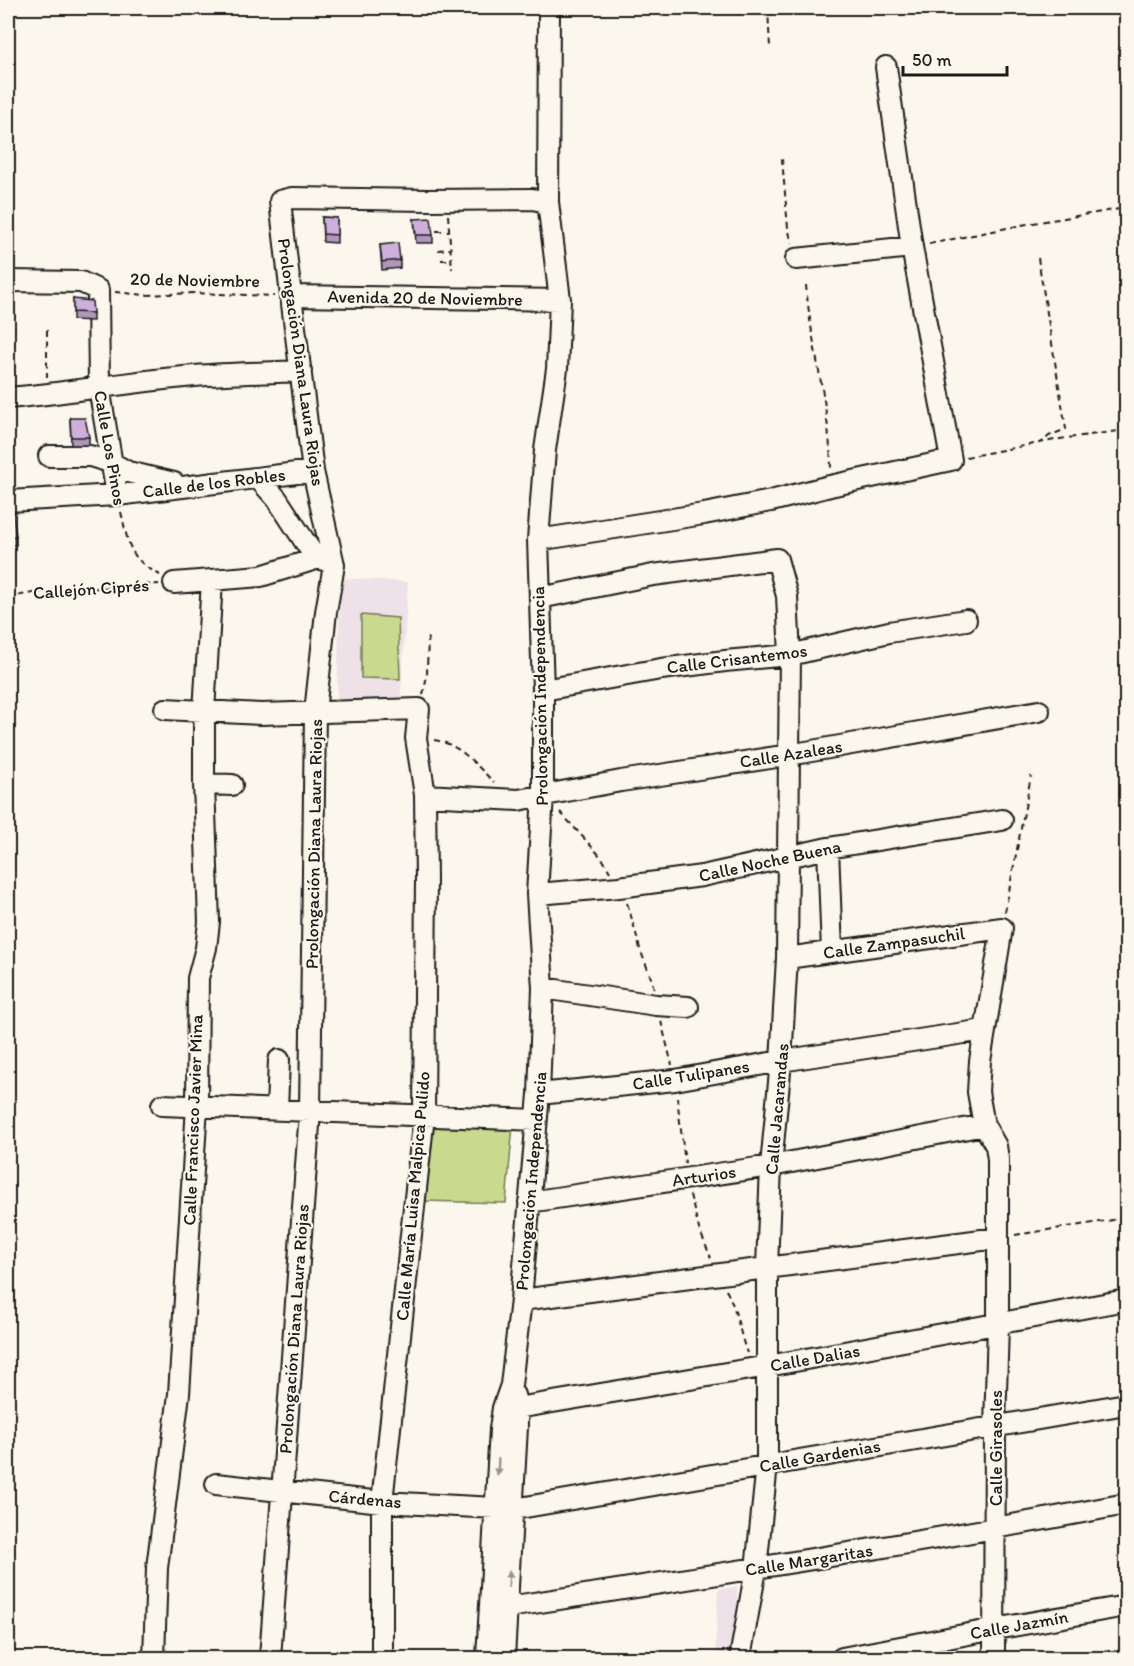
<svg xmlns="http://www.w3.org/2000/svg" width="1134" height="1666" font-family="Itim,sans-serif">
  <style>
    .built { fill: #eee1e7 }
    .green { fill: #c9da8e; stroke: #727b55; stroke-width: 1.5 }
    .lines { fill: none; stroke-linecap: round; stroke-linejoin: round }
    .minor-casing { stroke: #1c1c1c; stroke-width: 24 }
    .path { stroke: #1c1c1c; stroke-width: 2; stroke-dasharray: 6 4.5; stroke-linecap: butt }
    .minor { stroke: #fbf7ec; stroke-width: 20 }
    .wall { fill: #b196bc; stroke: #1c1c1c; stroke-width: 1.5 }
    .building { fill: #ceafdb; stroke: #1c1c1c; stroke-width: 1.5 }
    .oneway { fill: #97948e }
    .labels { text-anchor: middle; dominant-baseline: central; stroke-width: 4.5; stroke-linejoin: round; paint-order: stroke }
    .street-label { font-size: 18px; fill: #1c1c1c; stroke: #fbf7ec }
  </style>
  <rect width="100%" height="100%" fill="#fbf7ec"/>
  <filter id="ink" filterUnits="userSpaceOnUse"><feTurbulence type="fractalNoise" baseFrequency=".0167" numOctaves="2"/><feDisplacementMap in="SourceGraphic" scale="12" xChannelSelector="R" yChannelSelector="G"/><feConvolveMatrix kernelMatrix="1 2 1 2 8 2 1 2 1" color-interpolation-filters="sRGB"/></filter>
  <g filter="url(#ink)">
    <path class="built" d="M340 578 408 582 400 707 337 706Z
      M737 1587 738 1658H715L718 1589Z"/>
    <path class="green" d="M361 615 398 618 400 679 361 678Z
      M427 1118 513 1125 506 1203 421 1201Z"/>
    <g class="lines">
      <defs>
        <path id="minor" d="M796 259 912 247
          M8 281 81 282 98 290 99 387 117 495
          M291 296 560 300
          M8 398C70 393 132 381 195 376 230 373 266 373 301 371
          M49 456H90L110 462 128 472 174 483
          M258 478 277 499 311 551 319 558 329 562
          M8 501 117 495 313 471
          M538 540 704 514 771 501 830 486 951 460 912 247 886 67
          M174 583 261 576 319 558
          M540 598 653 575 777 559 787 596 790 655 787 958 781 1061 771 1166 767 1267V1465L756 1569 740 1658
          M543 690 661 669 725 661 790 655 889 632 966 620
          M165 709 261 714 419 709 416 738 425 795 426 879 424 1115 382 1502V1658
          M204 784 232 785
          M425 795 518 800 621 781 789 755 1039 711
          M828 848 832 952
          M537 894 619 887 702 876 828 848 1002 820
          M787 958 1002 928 980 1061 978 1092 984 1125 996 1146 998 1159V1324L995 1427 994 1658
          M543 988 656 1005 688 1007
          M539 1094 675 1080 781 1061 984 1030
          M162 1105 536 1120
          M277 1109 279 1060
          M529 1202 771 1166 984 1125
          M521 1300C680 1280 838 1258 997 1238
          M503 1408H517L768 1366 1126 1300
          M216 1484 382 1502 514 1509 1126 1404
          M490 1607H508C714 1575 921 1543 1126 1504
          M154 1658 157 1568 179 1394 197 1106 198 978 206 948 209 922 204 784V711L212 581
          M270 1658 310 1111 315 712 326 612 334 565 313 471 291 296 280 201 292 198 428 200 532 199 548 202
          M487 1658 500 1429 503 1408 511 1385 521 1300 539 1094 543 988 537 894 543 795V690L538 540 545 450 557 369 560 300 548 202 549 8
          M504 1658 517 1427V1408L514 1395
          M842 1658 995 1629 1126 1606"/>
      </defs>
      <use href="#minor" class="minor-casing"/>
      <path class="path" d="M768 8 770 48
        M782 159 788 228 792 243
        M448 215 452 269
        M436 231H449
        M929 244 1027 224 1126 208
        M438 250 450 249
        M1038 258 1066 429 1049 436 1042 442
        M441 260H451
        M806 285C811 347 830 407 831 469
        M115 292 145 295 193 293 274 296
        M47 330V377
        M966 457 1060 439 1126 430
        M121 512C129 545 128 558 160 575
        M8 597 40 592 159 584
        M423 695 427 675 428 633
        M434 740C461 744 475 765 494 782
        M560 812 602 858 610 872
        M627 903C632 919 636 933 640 949 645 963 651 975 654 989
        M1005 912 1031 776
        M661 1021 672 1065
        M677 1097 685 1163
        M690 1195 699 1229 711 1258
        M1015 1235 1126 1218
        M726 1290C737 1309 739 1332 747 1353"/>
      <use href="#minor" class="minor"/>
    </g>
    <path class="wall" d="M322 217 337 218V243L323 242Z
      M414 219 433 235V243H416Z
      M380 245 400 260V268L382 270Z
      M73 299 93 313V321L73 320Z
      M70 418 89 437V445H71Z
      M8 515 16 536V545L8 546Z"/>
    <path class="building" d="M322 217 337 218V235L323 234Z
      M431 218 433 235H416L414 219Z
      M398 243 400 260 382 262 380 245Z
      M73 299 92 301 93 313 73 312Z
      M70 418H85L89 437H71Z
      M13 514 16 536 8 538V515Z"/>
    <defs><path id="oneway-solid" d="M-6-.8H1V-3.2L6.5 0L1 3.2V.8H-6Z" transform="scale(1.5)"/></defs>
    <g class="oneway">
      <use href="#oneway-solid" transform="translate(498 1467) rotate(93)"/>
      <use href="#oneway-solid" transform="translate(509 1579) rotate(-87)"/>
    </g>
  </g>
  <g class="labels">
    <g class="street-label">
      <text transform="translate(195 280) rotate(1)">20 de Noviembre</text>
      <text transform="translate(425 298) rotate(1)">Avenida 20 de Noviembre</text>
      <text transform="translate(301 362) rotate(82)">Prolongación Diana Laura Riojas</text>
      <text transform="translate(110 448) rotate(80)">Calle Los Pinos</text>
      <text transform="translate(214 483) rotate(-7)">Calle de los Robles</text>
      <text transform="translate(91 589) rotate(-4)">Callejón Ciprés</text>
      <text transform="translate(737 659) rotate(-7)">Calle Crisantemos</text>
      <text transform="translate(540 696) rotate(-91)">Prolongación Independencia</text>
      <text transform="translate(791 754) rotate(-9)">Calle Azaleas</text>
      <text transform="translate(314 844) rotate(-89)">Prolongación Diana Laura Riojas</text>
      <text transform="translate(770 861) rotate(-12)">Calle Noche Buena</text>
      <text transform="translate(894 943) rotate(-8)">Calle Zampasuchil</text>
      <text transform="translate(691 1075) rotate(-9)">Calle Tulipanes</text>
      <text transform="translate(777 1109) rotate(-85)">Calle Jacarandas</text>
      <text transform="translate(193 1120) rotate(-88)">Calle Francisco Javier Mina</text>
      <text transform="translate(704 1176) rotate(-8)">Arturios</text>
      <text transform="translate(531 1181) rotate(-85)">Prolongación Independencia</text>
      <text transform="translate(413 1196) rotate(-85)">Calle María Luisa Malpica Pulido</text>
      <text transform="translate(294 1329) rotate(-86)">Prolongación Diana Laura Riojas</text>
      <text transform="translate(815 1358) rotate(-10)">Calle Dalias</text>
      <text transform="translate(996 1448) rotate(-90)">Calle Girasoles</text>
      <text transform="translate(820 1456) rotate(-10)">Calle Gardenias</text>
      <text transform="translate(365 1499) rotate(5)">Cárdenas</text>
      <text transform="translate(809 1560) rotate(-9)">Calle Margaritas</text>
      <text transform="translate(1019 1625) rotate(-10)">Calle Jazmín</text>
    </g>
  </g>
  <rect width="1134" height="1666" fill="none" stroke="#fbf7ec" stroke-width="30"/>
  <rect x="15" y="15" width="1104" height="1636" fill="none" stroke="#1c1c1c" stroke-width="2" filter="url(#ink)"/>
  <path d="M903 66v9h104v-9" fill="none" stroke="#1c1c1c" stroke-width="3"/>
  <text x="912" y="66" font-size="18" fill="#1c1c1c" stroke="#fbf7ec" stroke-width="4.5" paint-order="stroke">50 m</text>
</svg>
